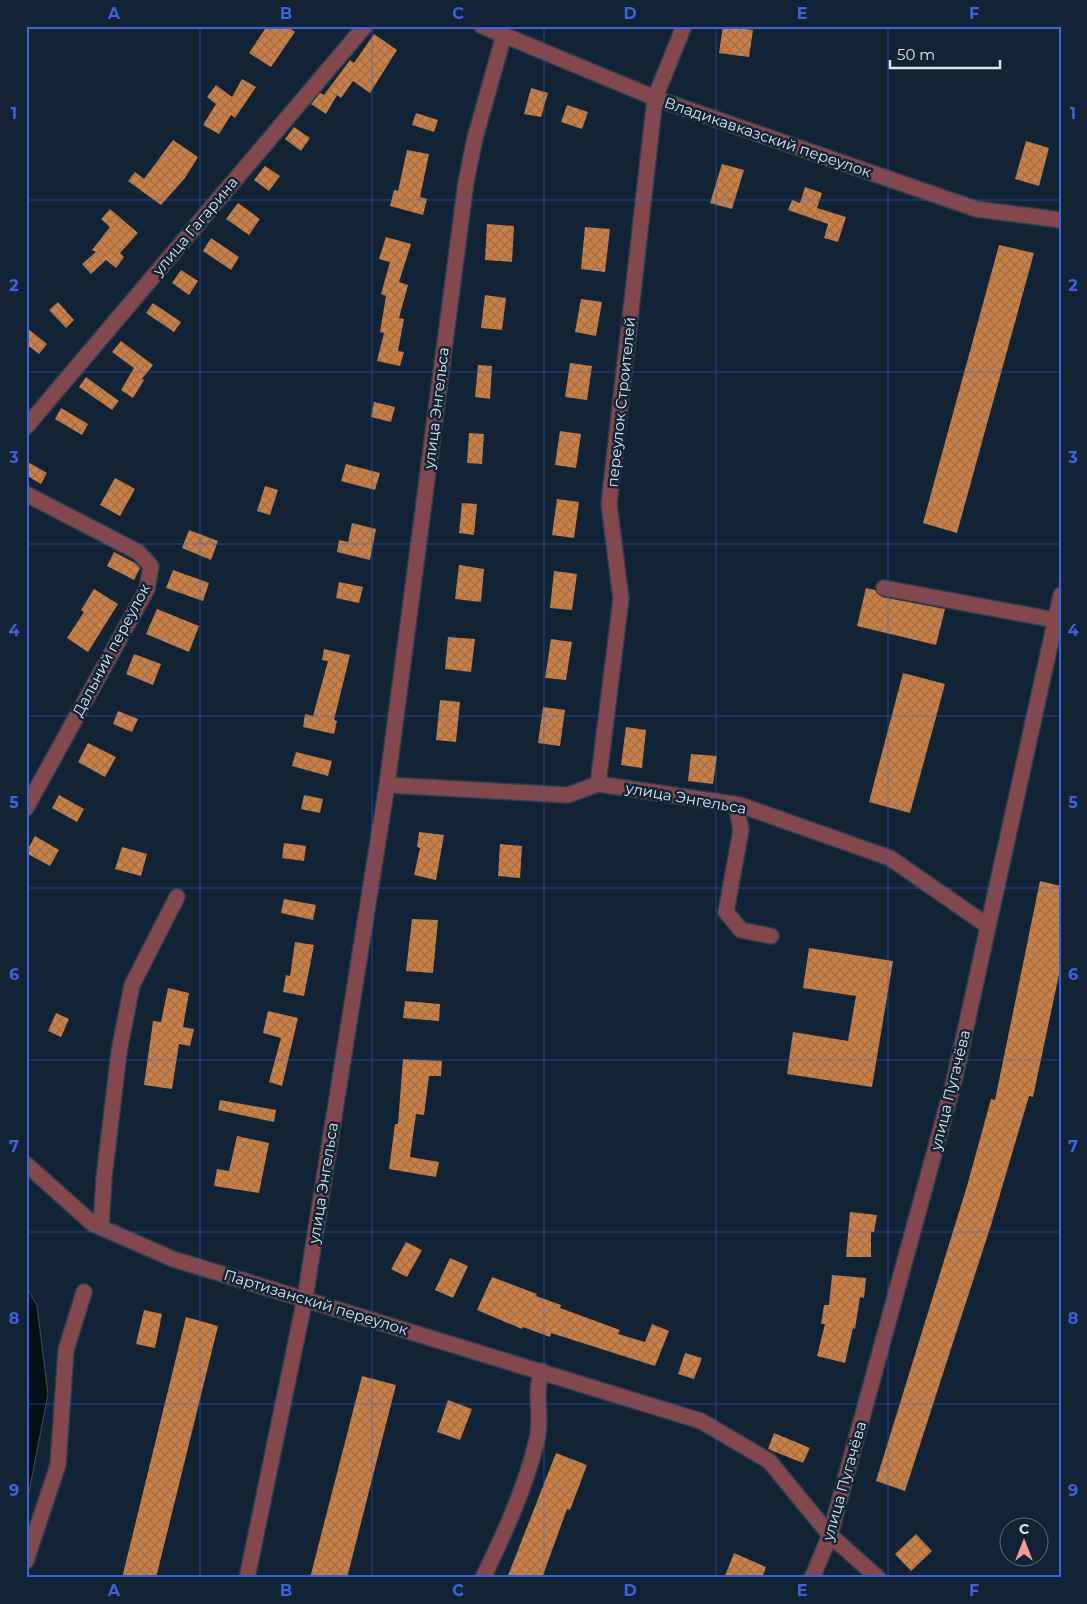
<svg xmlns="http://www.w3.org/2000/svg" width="1087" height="1604" font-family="Montserrat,sans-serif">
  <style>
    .water { fill: #020e12; stroke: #434f56 }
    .building { fill: url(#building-cross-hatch) }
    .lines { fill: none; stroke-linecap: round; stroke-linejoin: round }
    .minor-casing { stroke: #2e3e50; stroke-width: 18 }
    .minor { stroke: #82484d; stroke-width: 15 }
    .grid { fill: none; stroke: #3a65dc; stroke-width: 1; stroke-opacity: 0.55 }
    .labels { text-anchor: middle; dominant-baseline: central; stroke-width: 5; stroke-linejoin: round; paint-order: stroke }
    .street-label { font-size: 15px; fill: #dbe6f3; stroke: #122335 }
    .neatline { fill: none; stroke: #3a65dc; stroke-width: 2 }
    .grid-label { font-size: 16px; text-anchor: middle; font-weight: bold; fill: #3a65dc }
  </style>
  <defs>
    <pattern id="building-cross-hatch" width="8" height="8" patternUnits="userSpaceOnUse" patternTransform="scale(1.25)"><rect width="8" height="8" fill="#ca8047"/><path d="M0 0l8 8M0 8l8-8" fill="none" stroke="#a16e48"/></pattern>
  </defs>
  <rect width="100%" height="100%" fill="#122335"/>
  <path class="water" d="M26 1286 37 1306 48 1394 26 1507Z"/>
  <path class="building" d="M267 26H287L295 32 271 67 249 53Z
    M723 26 753 30 749 57 719 53Z
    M374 34 397 50 370 93 353 81 341 98 337 95 326 114 311 104 320 93 324 95 350 60 354 63Z
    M242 79 256 87 235 118 231 115 219 134 203 125 216 104 207 97 216 85 232 97Z
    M531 88 548 93 541 117 524 114Z
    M567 105 588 112 582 129 561 122Z
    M416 113 438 120 434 132 412 125Z
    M294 127 310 138 301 151 285 139Z
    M173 140 198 157 185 178 161 205 128 181 135 172 144 179Z
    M1026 141 1049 148 1039 186 1015 179Z
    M407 150 429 154 420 197 427 199 423 215 390 206 394 190 398 191Z
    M722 164 744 170 732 209 710 203Z
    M265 166 280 176 269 191 254 180Z
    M805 187 822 193 817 208 846 217 838 242 824 238 828 224 788 210 792 200 800 203Z
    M238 203 260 219 249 235 226 219Z
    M110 209 138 233 120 253 124 257 116 268 106 260 91 274 82 264 96 252 92 250 110 227 101 219Z
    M487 224 514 226 512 262 485 260Z
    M585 227 610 229 605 272 581 269Z
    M386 237 411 244 399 282 408 285 399 318 404 319 398 351 404 352 400 366 377 361 384 333 380 332 386 296 381 294 390 262 379 259Z
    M211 238 239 257 231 270 203 251Z
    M999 245 1034 253 957 533 923 523Z
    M181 270 198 281 189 295 172 283Z
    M485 295 506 298 502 330 481 328Z
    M581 299 602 302 596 336 575 332Z
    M58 302 74 320 66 328 49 310Z
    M153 303 181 322 174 332 146 313Z
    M26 327 47 344 39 354 26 344Z
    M121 341 153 365 142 379 144 380 133 398 121 390 134 368 112 352Z
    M570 363 592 366 587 400 565 397Z
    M478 365 492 366 490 399 475 397Z
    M86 377 119 401 112 410 79 387Z
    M374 402 395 407 391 422 371 417Z
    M61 408 88 424 82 435 55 419Z
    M560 431 581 434 576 468 555 465Z
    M469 433 484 434 482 464 467 463Z
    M26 461 47 473 41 484 26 475Z
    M346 464 380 473 375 490 341 481Z
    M115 478 135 489 120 516 100 505Z
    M265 486 278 490 270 515 257 511Z
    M557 499 579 502 574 538 552 535Z
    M462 503 477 504 474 535 459 533Z
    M352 523 376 529 370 560 337 552 339 540 348 542Z
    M189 530 218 541 211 560 182 548Z
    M114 552 135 563 140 568 134 580 107 566Z
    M459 565 484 569 481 602 455 599Z
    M173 570 209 583 203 601 166 588Z
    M554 571 577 574 572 610 550 608Z
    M339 582 363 587 359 603 336 598Z
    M866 588 875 590 882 597 945 609 936 645 857 626Z
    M94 589 118 604 88 652 67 638 84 612 81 610Z
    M157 609 199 626 189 652 146 634Z
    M448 637 475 639 471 672 445 669Z
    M551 639 572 642 566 680 545 678Z
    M324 649 350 655 334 720 337 721 334 734 303 727 305 714 313 716 328 661 322 660Z
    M134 654 161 664 153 685 126 674Z
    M903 673 945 684 910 813 869 802Z
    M440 700 460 702 456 742 436 740Z
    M543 707 565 710 560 746 538 743Z
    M118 711 138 719 132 732 113 724Z
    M626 727 646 730 642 768 621 765Z
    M88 743 116 757 105 777 78 762Z
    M296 752 332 761 328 776 292 766Z
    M691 754 717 756 713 784 688 781Z
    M59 795 84 809 77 822 52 808Z
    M304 795 323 799 320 813 301 809Z
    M419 832 444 835 436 880 414 875 420 848 417 847Z
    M35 836 59 850 50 866 26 853Z
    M284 843 306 846 304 861 282 858Z
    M500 844 522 846 520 878 498 876Z
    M122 847 147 854 141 876 115 869Z
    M1040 881 1061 886V965L1033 1097 1029 1096 991 1225 905 1491 876 1481 967 1186 991 1099 995 1100Z
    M284 899 316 905 313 920 281 913Z
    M412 919 438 920 433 973 406 971Z
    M295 942 314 945 304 996 283 992 286 975 290 976Z
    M809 948 893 961 872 1087 787 1074 793 1032 848 1041 856 996 803 988Z
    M168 988 189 993 183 1027 194 1029 190 1046 179 1044 172 1089 144 1085 153 1021 161 1022Z
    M405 1001 440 1004 439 1021 403 1018Z
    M268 1011 298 1018 282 1086 269 1082 281 1038 263 1033Z
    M56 1013 69 1019 61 1037 48 1031Z
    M403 1059 442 1061 441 1076H429L424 1115 416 1114 410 1157 439 1162 436 1177 389 1169 395 1124H398Z
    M220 1100 276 1110 274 1122 218 1110Z
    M237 1136 269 1143 259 1193 214 1186 217 1169 229 1171Z
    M850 1212 877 1215 874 1232H871V1257H846Z
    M406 1242 422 1250 407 1277 391 1269Z
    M450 1258 468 1266 453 1298 435 1290Z
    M832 1275 866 1278 864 1298 860 1297 855 1329 853 1328 845 1363 817 1356 825 1324H821L824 1305H829Z
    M492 1277 537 1294 536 1296 561 1305 560 1308 620 1330 618 1334 645 1342 652 1324 669 1331 655 1366 551 1333 550 1337 523 1327 522 1329 477 1310Z
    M144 1310 162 1314 155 1348 136 1344Z
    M186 1317 218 1326 156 1578H122Z
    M685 1353 702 1358 694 1379 678 1374Z
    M362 1376 396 1385 347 1578H310Z
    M448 1400 472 1409 460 1440 437 1432Z
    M774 1433 810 1448 803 1463 768 1449Z
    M556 1453 587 1465 570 1510 567 1509 542 1578H507Z
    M916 1534 932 1551 911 1571 895 1554Z
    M734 1553 766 1567 762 1578H724Z"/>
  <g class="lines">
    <defs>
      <path id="minor" d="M482 26 655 98 976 209 1061 220
        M26 427 365 26
        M26 494 138 552 151 566 147 589 26 808
        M884 588 1055 620
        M598 784 621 599 609 504 655 98 684 26
        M387 785 568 795 598 784 740 805 890 858 988 926
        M740 805 738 815 741 830 726 912 741 930 771 936
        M26 1164 93 1224 173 1259 701 1421 769 1461 830 1535 878 1578
        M101 1227 104 1178 119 1052 132 985 177 897
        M26 1561 58 1465 66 1350 84 1292
        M247 1578 305 1298 387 785 466 182 475 138 504 35
        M483 1578C504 1534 526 1487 537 1439 543 1415 533 1395 542 1371
        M812 1578 830 1535 955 1077 1061 595"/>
    </defs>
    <use href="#minor" class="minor-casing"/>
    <use href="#minor" class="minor"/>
  </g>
  <path class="grid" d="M200 26V1578M372 26V1578M544 26V1578M716 26V1578M888 26V1578M26 200H1061M26 372H1061M26 544H1061M26 716H1061M26 888H1061M26 1060H1061M26 1232H1061M26 1404H1061"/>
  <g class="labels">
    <g class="street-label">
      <text transform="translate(768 137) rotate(19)">Владикавказский переулок</text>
      <text transform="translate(195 226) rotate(-50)">улица Гагарина</text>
      <text transform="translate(621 402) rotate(-84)">переулок Строителей</text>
      <text transform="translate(436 408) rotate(-83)">улица Энгельса</text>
      <text transform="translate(111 650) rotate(-62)">Дальний переулок</text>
      <text transform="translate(686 798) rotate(10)">улица Энгельса</text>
      <text transform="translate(950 1090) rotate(-76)">улица Пугачёва</text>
      <text transform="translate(323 1183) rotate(-81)">улица Энгельса</text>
      <text transform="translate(316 1302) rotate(17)">Партизанский переулок</text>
      <text transform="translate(844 1481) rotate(-74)">улица Пугачёва</text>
    </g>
  </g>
  <rect width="1087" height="1604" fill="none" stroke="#122335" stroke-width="55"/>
  <g transform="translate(1024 1542)"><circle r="24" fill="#122335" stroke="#627181"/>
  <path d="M0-4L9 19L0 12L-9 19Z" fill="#f59c90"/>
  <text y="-8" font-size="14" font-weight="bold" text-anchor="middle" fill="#dbe6f3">С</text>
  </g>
  <path d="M890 60v8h110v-8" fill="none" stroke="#dbe6f3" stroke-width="2.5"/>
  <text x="897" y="60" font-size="15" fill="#dbe6f3" stroke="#122335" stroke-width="4" paint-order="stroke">50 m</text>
  <rect x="28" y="28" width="1032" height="1548" class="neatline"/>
  <g class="grid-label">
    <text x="114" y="19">A</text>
    <text x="286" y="19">B</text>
    <text x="458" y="19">C</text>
    <text x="630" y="19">D</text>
    <text x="802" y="19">E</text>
    <text x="974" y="19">F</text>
    <text x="14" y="119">1</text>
    <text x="1073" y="119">1</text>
    <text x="14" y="291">2</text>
    <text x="1073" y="291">2</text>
    <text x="14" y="463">3</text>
    <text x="1073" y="463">3</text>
    <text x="14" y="636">4</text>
    <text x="1073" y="636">4</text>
    <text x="14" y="808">5</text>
    <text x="1073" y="808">5</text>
    <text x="14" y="980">6</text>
    <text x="1073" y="980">6</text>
    <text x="14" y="1152">7</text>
    <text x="1073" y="1152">7</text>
    <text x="14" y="1324">8</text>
    <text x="1073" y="1324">8</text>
    <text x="14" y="1496">9</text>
    <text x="1073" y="1496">9</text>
    <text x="114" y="1596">A</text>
    <text x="286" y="1596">B</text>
    <text x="458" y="1596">C</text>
    <text x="630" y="1596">D</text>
    <text x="802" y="1596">E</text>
    <text x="974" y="1596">F</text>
  </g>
</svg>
